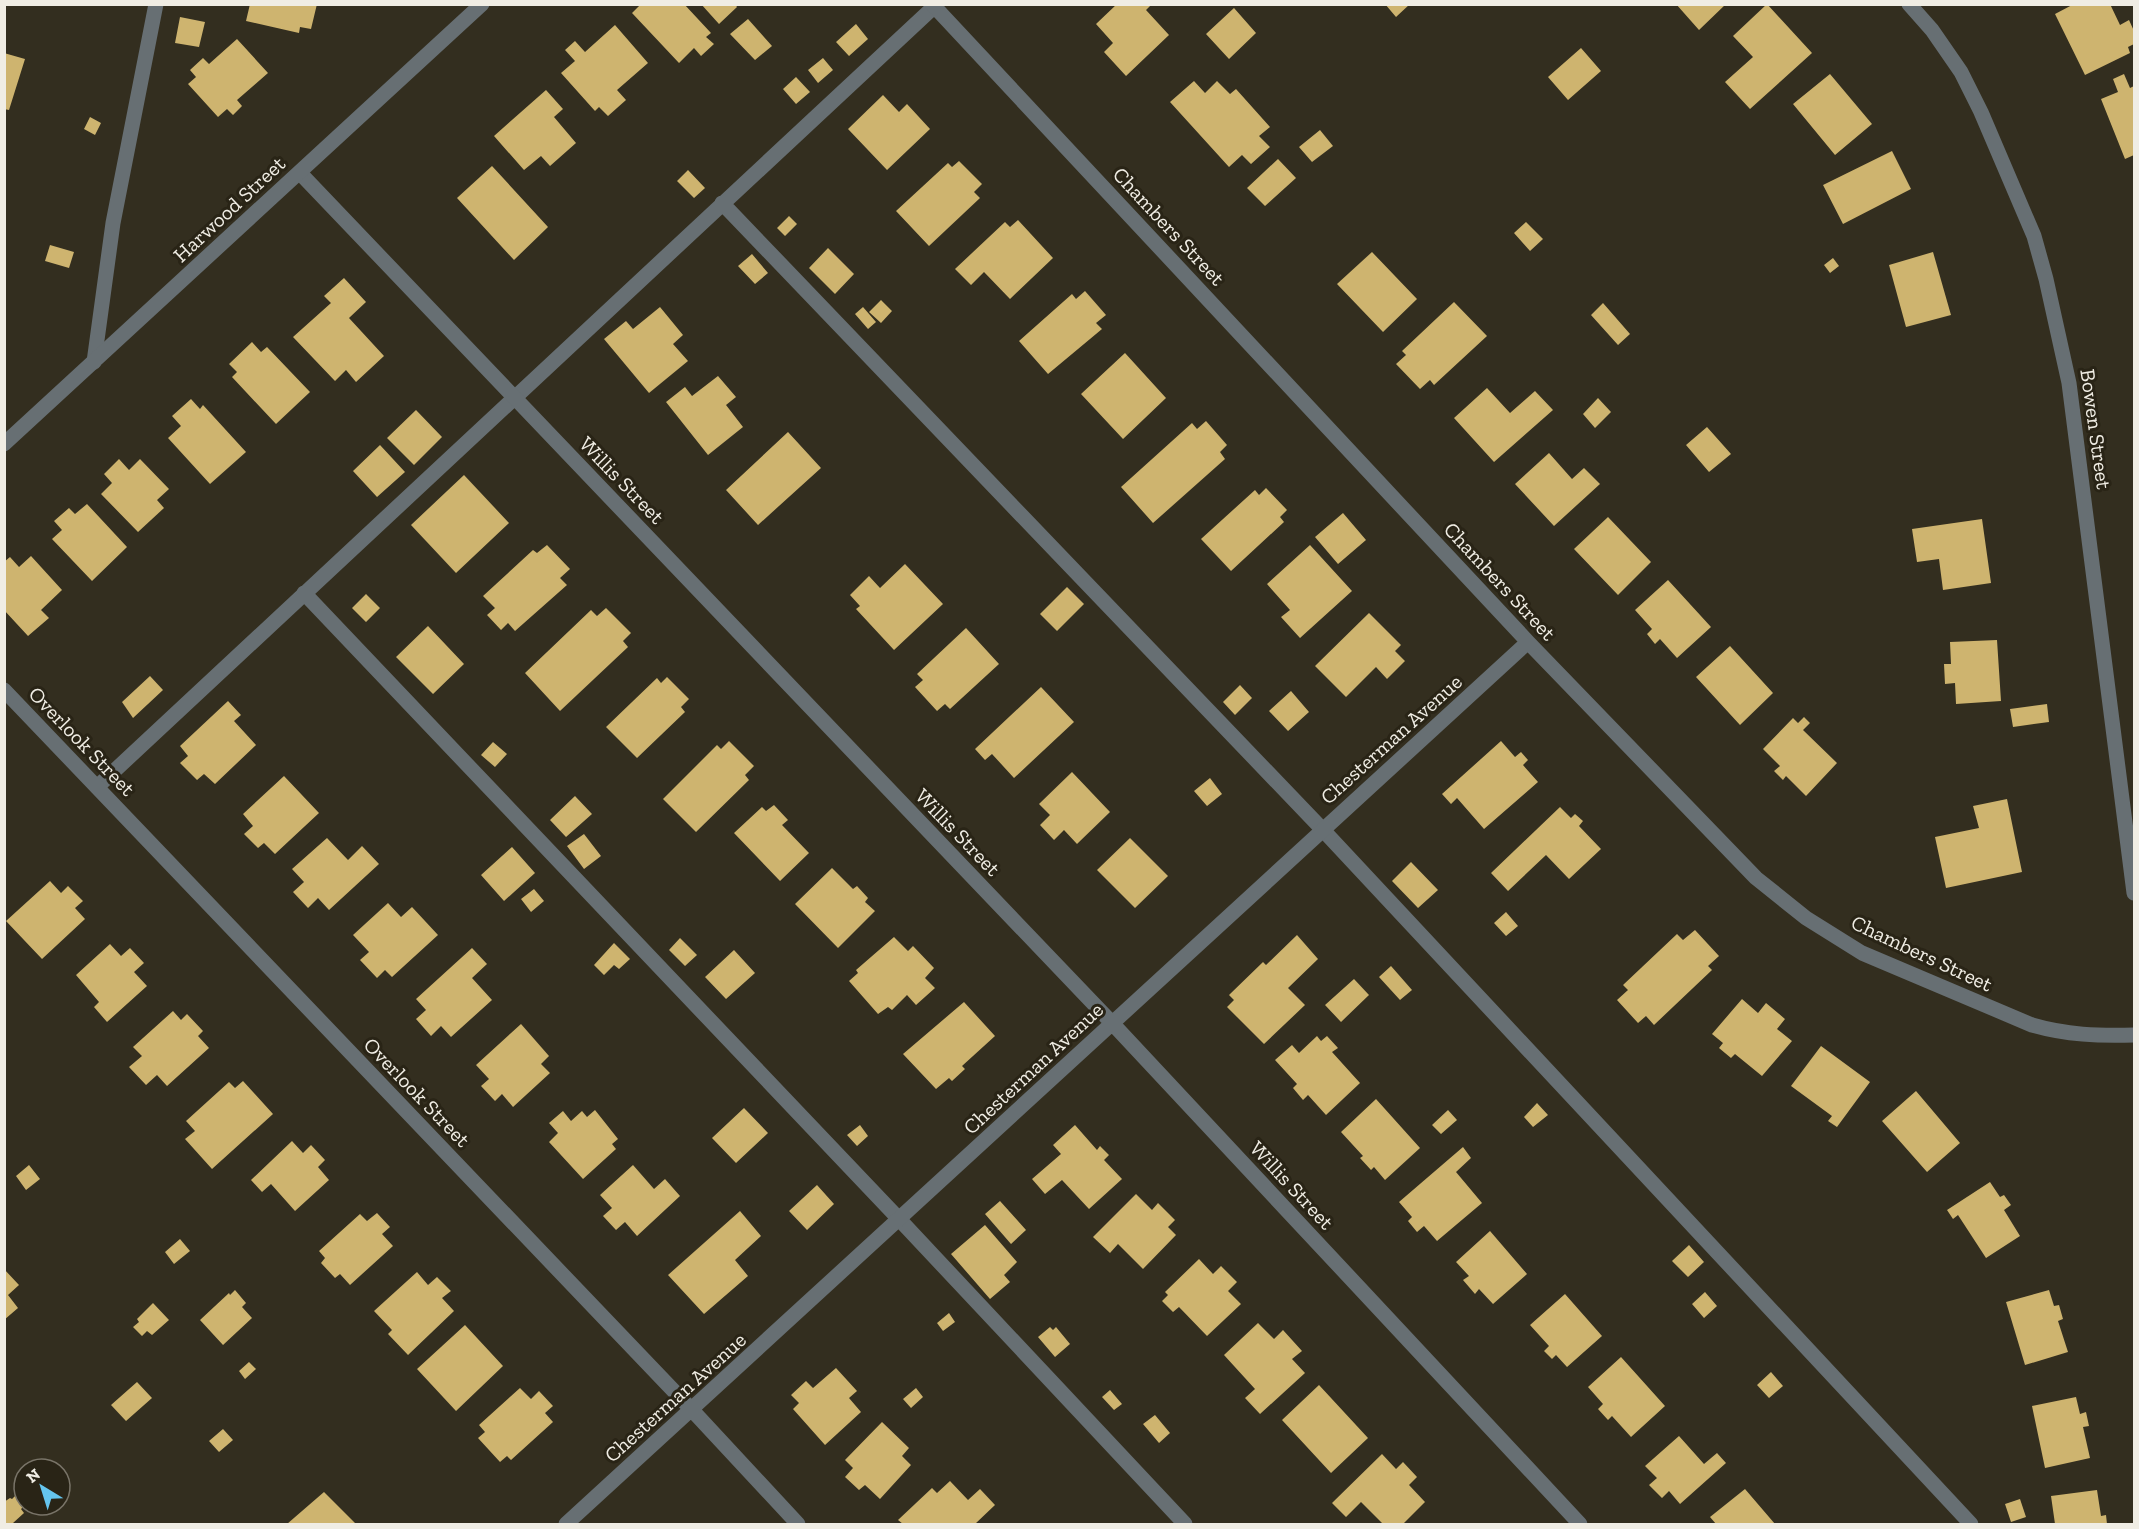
<svg xmlns="http://www.w3.org/2000/svg" width="2139" height="1529" font-family="'Zilla Slab',serif">
  <style>
    .building { fill: #ceb46f }
    .lines { fill: none; stroke-linecap: round; stroke-linejoin: round }
    .service { stroke: #676f73; stroke-width: 15 }
    .minor { stroke: #676f73; stroke-width: 15 }
    .tertiary { stroke: #676f73; stroke-width: 15 }
    .labels { text-anchor: middle; dominant-baseline: central; stroke-width: 6; stroke-linejoin: round; paint-order: stroke }
    .street-label { font-size: 21px; fill: #f0ede4; stroke: #292416 }
  </style>
  <rect width="100%" height="100%" fill="#332e1f"/>
  <path class="building" d="M250 4H317L311 29 300 27 299 33 246 21Z
    M641 4H684L711 33 706 37 714 44 701 56 694 48 679 63 632 13Z
    M701 4H735L737 7 719 24Z
    M1117 4H1152L1146 10 1169 35 1126 76 1104 52 1113 43 1096 24Z
    M1385 4H1410L1396 17Z
    M1676 4H1726L1699 30Z
    M1767 4 1812 53 1750 109 1725 82 1753 57 1733 36Z
    M2074 4H2110L2120 25 2129 20 2134 31V44L2128 47 2130 53 2085 75 2055 14Z
    M1234 8 1256 33 1229 59 1206 34Z
    M180 17 205 22 199 47 175 43Z
    M748 19 772 46 755 60 730 34Z
    M856 24 868 39 849 56 836 42Z
    M615 25 648 63 617 90 626 100 608 116 599 107 595 111 561 73 575 61 565 50 575 41 585 52Z
    M237 39 268 73 237 100 242 106 233 115 227 109 218 117 188 84 196 77 190 70 203 58 209 64Z
    M1581 48 1601 71 1568 100 1548 77Z
    M4 53 25 59 9 110 4 109Z
    M823 58 833 70 818 83 808 70Z
    M1830 74 1872 124 1835 155 1793 104Z
    M2124 74 2130 88 2134 86V155L2125 159 2101 99 2118 92 2113 79Z
    M796 77 810 92 796 104 783 89Z
    M1194 81 1205 93 1217 81 1230 94 1236 89 1270 127 1259 136 1270 147 1251 164 1242 155 1229 167 1170 102Z
    M546 90 563 109 554 117 576 143 550 166 541 156 524 170 494 136Z
    M883 95 899 112 907 104 930 129 887 170 848 129Z
    M90 117 101 123 95 135 84 129Z
    M1320 130 1333 146 1312 162 1299 147Z
    M1892 151 1911 189 1843 224 1823 185Z
    M1278 159 1296 178 1265 206 1247 188Z
    M959 161 982 184 974 192 980 198 929 246 896 211 948 163 952 167Z
    M492 166 548 227 514 260 457 198Z
    M688 170 705 188 694 198 677 181Z
    M789 216 797 224 785 236 777 228Z
    M1018 220 1053 258 1010 299 984 272 971 285 955 269 1005 222 1010 227Z
    M1526 222 1543 239 1530 251 1514 233Z
    M50 245 74 252 69 268 45 261Z
    M828 248 854 274 835 294 809 268Z
    M1372 252 1417 299 1383 332 1337 284Z
    M1933 252 1951 315 1906 327 1889 265Z
    M752 254 768 273 755 284 738 266Z
    M1833 258 1839 266 1830 273 1824 265Z
    M344 278 366 302 349 318 384 356 356 382 346 370 335 381 293 337 331 303 324 296Z
    M1085 291 1106 315 1096 323 1102 329 1048 374 1019 341 1072 294 1076 299Z
    M881 300 892 311 881 323 869 312Z
    M1454 302 1487 336 1434 385 1430 380 1420 389 1396 364 1406 355 1402 351Z
    M1603 303 1630 334 1618 345 1591 315Z
    M660 307 683 335 673 344 688 361 649 393 604 339 626 321 633 329Z
    M863 307 876 322 868 329 855 314Z
    M252 342 261 352 267 347 310 392 276 424 232 377 237 372 229 364Z
    M1125 353 1166 398 1123 439 1081 394Z
    M718 376 736 397 726 405 743 427 708 455 666 402 685 387 692 396Z
    M1487 388 1510 413 1535 391 1553 410 1494 462 1454 418Z
    M1598 398 1611 412 1595 428 1583 414Z
    M191 399 200 409 203 405 246 452 210 484 168 438 181 426 172 416Z
    M416 410 442 437 414 465 387 438Z
    M1206 421 1227 445 1220 452 1225 459 1153 523 1121 487 1192 423 1197 429Z
    M1707 427 1731 454 1709 472 1686 445Z
    M788 432 821 468 758 525 726 490Z
    M380 445 405 472 377 497 353 471Z
    M1549 453 1572 479 1584 468 1600 484 1554 526 1515 484Z
    M119 459 129 470 140 459 169 489 157 500 164 508 138 532 101 494 112 483 104 474Z
    M464 475 509 523 456 573 411 525Z
    M1266 488 1287 510 1280 517 1284 522 1231 571 1201 539 1255 490 1259 495Z
    M87 504 127 547 92 581 52 539 62 530 54 521 69 508 75 514Z
    M1343 513 1366 540 1338 564 1315 537Z
    M1608 517 1651 562 1618 595 1574 549Z
    M1982 519 1991 583 1943 590 1939 559 1917 562 1912 529Z
    M547 545 570 569 560 578 567 585 515 631 508 623 501 630 487 615 495 608 483 596 533 550 537 553Z
    M1310 545 1352 591 1300 638 1281 617 1290 610 1267 584Z
    M31 556 62 590 41 610 49 618 28 636 4 610V562L10 557 19 567Z
    M905 564 943 604 894 650 856 609 860 606 850 595 869 576 880 588Z
    M1668 580 1711 627 1677 658 1660 639 1655 644 1647 634 1652 629 1635 610Z
    M1067 587 1084 604 1057 631 1040 614Z
    M366 594 380 608 366 622 352 608Z
    M606 608 631 633 623 641 628 647 560 711 525 673 591 610 597 616Z
    M1369 613 1401 645 1395 651 1405 661 1387 679 1376 667 1346 697 1315 666Z
    M428 626 464 664 433 694 396 657Z
    M966 628 999 664 950 709 945 704 937 711 915 687 923 680 917 674Z
    M1997 640 2001 701 1956 704 1955 683 1945 684 1944 664H1951L1950 642Z
    M1730 646 1773 693 1740 725 1696 677Z
    M150 676 163 690 133 718 122 702Z
    M667 677 689 699 681 707 685 712 637 758 606 727 657 678 661 683Z
    M1240 685 1252 698 1235 715 1223 702Z
    M1041 687 1074 722 1014 778 992 754 985 760 975 749Z
    M1291 691 1309 712 1288 731 1269 711Z
    M228 701 241 715 234 721 256 745 215 784 204 774 197 780 180 763 188 756 180 746Z
    M2047 704 2049 722 2013 727 2010 709Z
    M1804 717 1810 723 1803 730 1837 763 1806 796 1786 776 1783 780 1774 771 1780 766 1763 749 1793 718 1798 723Z
    M729 741 754 766 745 775 749 780 696 832 663 799 717 745 721 749Z
    M1501 741 1515 757 1521 752 1528 760 1523 765 1538 782 1484 829 1457 798 1451 804 1442 794Z
    M493 742 507 754 495 767 481 755Z
    M1072 772 1110 812 1077 844 1064 830 1054 840 1040 825 1050 815 1039 804Z
    M284 776 319 813 275 854 264 843 258 848 244 834 253 826 243 814Z
    M1210 778 1222 794 1207 806 1194 791Z
    M575 796 592 814 566 837 550 820Z
    M2007 799 2022 872 1946 888 1935 837 1979 828 1973 806Z
    M774 805 788 820 782 825 809 853 780 881 734 833 762 807 766 811Z
    M1560 807 1571 818 1575 814 1583 821 1579 826 1601 849 1569 879 1546 855 1508 891 1491 873Z
    M584 834 601 856 584 869 567 846Z
    M327 838 348 860 362 846 379 864 329 910 318 898 308 908 293 892 304 882 292 869Z
    M1130 838 1168 876 1135 908 1097 870Z
    M512 847 535 873 504 901 481 875Z
    M1411 862 1438 890 1418 908 1392 881Z
    M832 868 853 889 857 886 868 898 865 902 875 911 838 948 795 904Z
    M50 881 61 893 68 886 83 901 75 908 85 919 42 959 6 921Z
    M534 889 544 901 531 912 521 899Z
    M388 903 401 917 412 907 438 935 392 977 385 970 377 978 360 960 369 952 353 935Z
    M1506 912 1518 926 1506 936 1494 923Z
    M1695 930 1719 956 1708 966 1712 970 1654 1025 1646 1016 1638 1023 1617 1000 1628 990 1623 985 1677 934 1683 940Z
    M1297 935 1318 959 1288 988 1305 1005 1264 1044 1227 1007 1234 1000 1229 995 1263 962 1266 965Z
    M894 937 908 951 913 946 934 968 925 978 935 988 916 1005 907 995 892 1010 888 1007 878 1014 849 981 858 973 856 970Z
    M680 938 697 955 685 966 669 950Z
    M614 943 630 959 619 969 614 965 604 975 594 965Z
    M110 944 121 956 130 948 144 963 134 972 147 986 107 1022 94 1007 99 1002 76 975Z
    M472 948 487 964 472 978 492 1000 451 1037 441 1026 431 1036 416 1019 426 1010 416 999Z
    M734 950 755 973 726 999 705 977Z
    M1391 966 1412 990 1400 1000 1379 977Z
    M1354 979 1369 995 1341 1022 1325 1005Z
    M1742 999 1758 1013 1766 1003 1785 1019 1777 1029 1792 1041 1762 1076 1735 1054 1731 1058 1719 1048 1723 1043 1712 1034Z
    M964 1002 995 1036 962 1066 965 1069 952 1081 949 1078 936 1089 903 1054Z
    M173 1011 181 1020 187 1014 203 1031 198 1036 209 1048 167 1086 157 1075 146 1085 129 1067 142 1056 133 1047Z
    M521 1024 549 1056 541 1064 550 1073 513 1107 502 1094 495 1101 481 1086 489 1079 476 1065Z
    M1317 1036 1321 1041 1327 1036 1338 1048 1332 1052 1360 1083 1326 1115 1308 1095 1303 1100 1293 1088 1297 1084 1275 1060 1292 1045 1299 1053Z
    M1821 1046 1870 1082 1837 1127 1828 1121 1832 1116 1791 1086Z
    M243 1081 273 1114 212 1169 185 1139 195 1131 186 1121 229 1082 235 1088Z
    M1916 1091 1960 1143 1927 1172 1882 1121Z
    M1376 1099 1420 1148 1385 1180 1374 1167 1371 1170 1360 1158 1363 1156 1341 1132Z
    M1537 1103 1548 1115 1533 1127 1524 1117Z
    M744 1108 768 1133 736 1163 712 1138Z
    M595 1110 618 1139 612 1144 616 1149 583 1179 549 1142 558 1133 549 1123 563 1111 571 1121 582 1111 587 1117Z
    M1448 1110 1457 1120 1441 1134 1432 1125Z
    M860 1125 868 1136 857 1146 847 1135Z
    M1075 1125 1097 1150 1100 1146 1109 1155 1104 1160 1122 1179 1089 1209 1062 1180 1045 1194 1032 1179 1061 1154 1053 1145Z
    M292 1141 303 1153 311 1145 325 1160 318 1167 329 1180 295 1211 271 1184 262 1192 251 1180Z
    M1463 1147 1471 1158 1456 1172 1482 1203 1437 1241 1424 1226 1417 1232 1408 1221 1412 1217 1399 1202Z
    M29 1165 40 1179 26 1190 16 1176Z
    M633 1165 654 1189 665 1179 680 1196 637 1236 625 1222 616 1230 603 1216 612 1208 600 1195Z
    M1990 1182 2000 1197 2004 1195 2011 1205 2004 1210 2020 1236 1986 1258 1958 1215 1953 1219 1947 1210Z
    M817 1185 834 1204 807 1230 789 1211Z
    M1136 1194 1152 1210 1158 1203 1175 1220 1168 1227 1176 1235 1143 1269 1118 1244 1110 1253 1093 1237Z
    M1000 1201 1026 1230 1011 1244 985 1214Z
    M740 1211 761 1236 735 1260 748 1276 704 1314 668 1275Z
    M377 1213 390 1227 382 1234 393 1246 350 1285 340 1274 335 1278 321 1263 325 1258 319 1251 360 1214 367 1221Z
    M985 1225 1017 1262 1004 1275 1010 1282 990 1299 951 1254Z
    M1490 1231 1527 1274 1493 1304 1479 1289 1475 1294 1463 1280 1469 1276 1456 1262Z
    M180 1239 190 1251 174 1264 165 1252Z
    M1689 1245 1704 1262 1688 1277 1672 1261Z
    M1199 1259 1213 1274 1221 1266 1237 1282 1228 1291 1241 1304 1207 1336 1179 1307 1173 1312 1162 1301 1168 1295 1165 1292Z
    M4 1269 19 1285 8 1295 18 1308 4 1320Z
    M417 1272 428 1285 437 1277 451 1291 442 1298 454 1311 408 1355 388 1334 392 1330 374 1311Z
    M235 1290 246 1303 242 1307 252 1318 223 1345 200 1320 229 1293 230 1295Z
    M2049 1290 2054 1306 2059 1305 2063 1319 2058 1321 2068 1352 2025 1365 2006 1302Z
    M1705 1292 1717 1306 1704 1318 1692 1304Z
    M1565 1294 1602 1336 1567 1367 1556 1355 1552 1359 1544 1351 1549 1346 1530 1325Z
    M153 1303 169 1320 152 1335 147 1331 142 1336 133 1327 139 1322 137 1319Z
    M949 1313 955 1322 943 1331 937 1323Z
    M1258 1323 1274 1339 1283 1330 1302 1351 1292 1359 1305 1373 1260 1414 1245 1398 1255 1389 1224 1355Z
    M465 1325 503 1366 456 1411 417 1369Z
    M1050 1327 1053 1330 1056 1327 1070 1344 1055 1357 1038 1337Z
    M1621 1357 1665 1406 1631 1437 1612 1416 1608 1420 1598 1409 1603 1404 1588 1387Z
    M249 1362 256 1369 245 1379 239 1371Z
    M836 1368 857 1391 849 1398 861 1412 825 1445 793 1409 799 1403 791 1395 806 1381 813 1388Z
    M1771 1372 1783 1386 1769 1398 1757 1385Z
    M137 1382 152 1398 126 1421 111 1405Z
    M1319 1385 1368 1438 1331 1473 1282 1420Z
    M520 1388 531 1399 539 1391 553 1406 545 1413 553 1422 511 1460 507 1456 500 1462 478 1438 485 1432 479 1425Z
    M916 1388 923 1397 911 1408 903 1399Z
    M1110 1390 1122 1404 1114 1410 1102 1397Z
    M2076 1397 2080 1414 2086 1412 2089 1426 2083 1427 2090 1458 2045 1468 2032 1406Z
    M1155 1415 1170 1433 1159 1443 1143 1424Z
    M882 1422 909 1448 902 1456 911 1465 880 1499 865 1485 859 1490 845 1477 853 1468 845 1460Z
    M223 1429 233 1440 219 1452 209 1441Z
    M1679 1436 1704 1464 1717 1453 1726 1463 1680 1504 1669 1491 1662 1498 1649 1485 1657 1478 1645 1466Z
    M1382 1454 1396 1469 1403 1462 1417 1477 1409 1485 1425 1502 1403 1524H1383L1361 1502 1346 1517 1332 1503Z
    M950 1481 968 1500 980 1489 995 1505 975 1524H903L898 1520 932 1488 937 1493Z
    M1745 1489 1775 1524H1716L1710 1517Z
    M2097 1490 2101 1516 2106 1515 2107 1524H2055L2051 1496Z
    M19 1492 24 1497V1506L21 1509 24 1513 13 1523 14 1524H4V1502L10 1498 12 1499Z
    M324 1492 356 1524H287Z
    M2020 1499 2026 1517 2011 1522 2005 1504Z"/>
  <g class="lines">
    <path class="service" d="M722 203 1323 830 1971 1524
      M94 362 113 223 156 4
      M304 593 899 1219 1185 1524
      M97 787 937 4"/>
    <path class="minor" d="M932 4 1528 642 1756 878 1806 918 1862 953 2032 1025C2066 1035 2099 1036 2134 1035
      M1909 4 1932 30 1961 72 1981 112 2034 236 2046 279 2069 383 2134 893
      M300 173 1112 1023 1580 1524
      M4 690 692 1410 798 1524
      M566 1524 1528 642"/>
    <path class="tertiary" d="M4 444 482 4"/>
  </g>
  <g class="labels">
    <g class="street-label">
      <text transform="translate(229 209) rotate(-43)">Harwood Street</text>
      <text transform="translate(1169 226) rotate(47)">Chambers Street</text>
      <text transform="translate(2096 429) rotate(82)">Bowen Street</text>
      <text transform="translate(622 480) rotate(46)">Willis Street</text>
      <text transform="translate(1500 581) rotate(47)">Chambers Street</text>
      <text transform="translate(1391 739) rotate(-42)">Chesterman Avenue</text>
      <text transform="translate(82 741) rotate(46)">Overlook Street</text>
      <text transform="translate(958 832) rotate(46)">Willis Street</text>
      <text transform="translate(1922 953) rotate(25)">Chambers Street</text>
      <text transform="translate(1033 1068) rotate(-43)">Chesterman Avenue</text>
      <text transform="translate(417 1092) rotate(46)">Overlook Street</text>
      <text transform="translate(1292 1185) rotate(47)">Willis Street</text>
      <text transform="translate(675 1397) rotate(-42)">Chesterman Avenue</text>
    </g>
  </g>
  <rect width="2139" height="1529" fill="none" stroke="#f0ede4" stroke-width="12"/>
  <g transform="translate(42 1487) rotate(322)"><circle r="28" fill="#292416" stroke="#797468" stroke-width="1.5"/>
  <path d="M0-4.5L10 22L0 15L-10 22Z" fill="#65c5ee"/>
  <text y="-9" font-size="16" font-weight="bold" text-anchor="middle" fill="#f0ede4">N</text>
  </g>
</svg>
